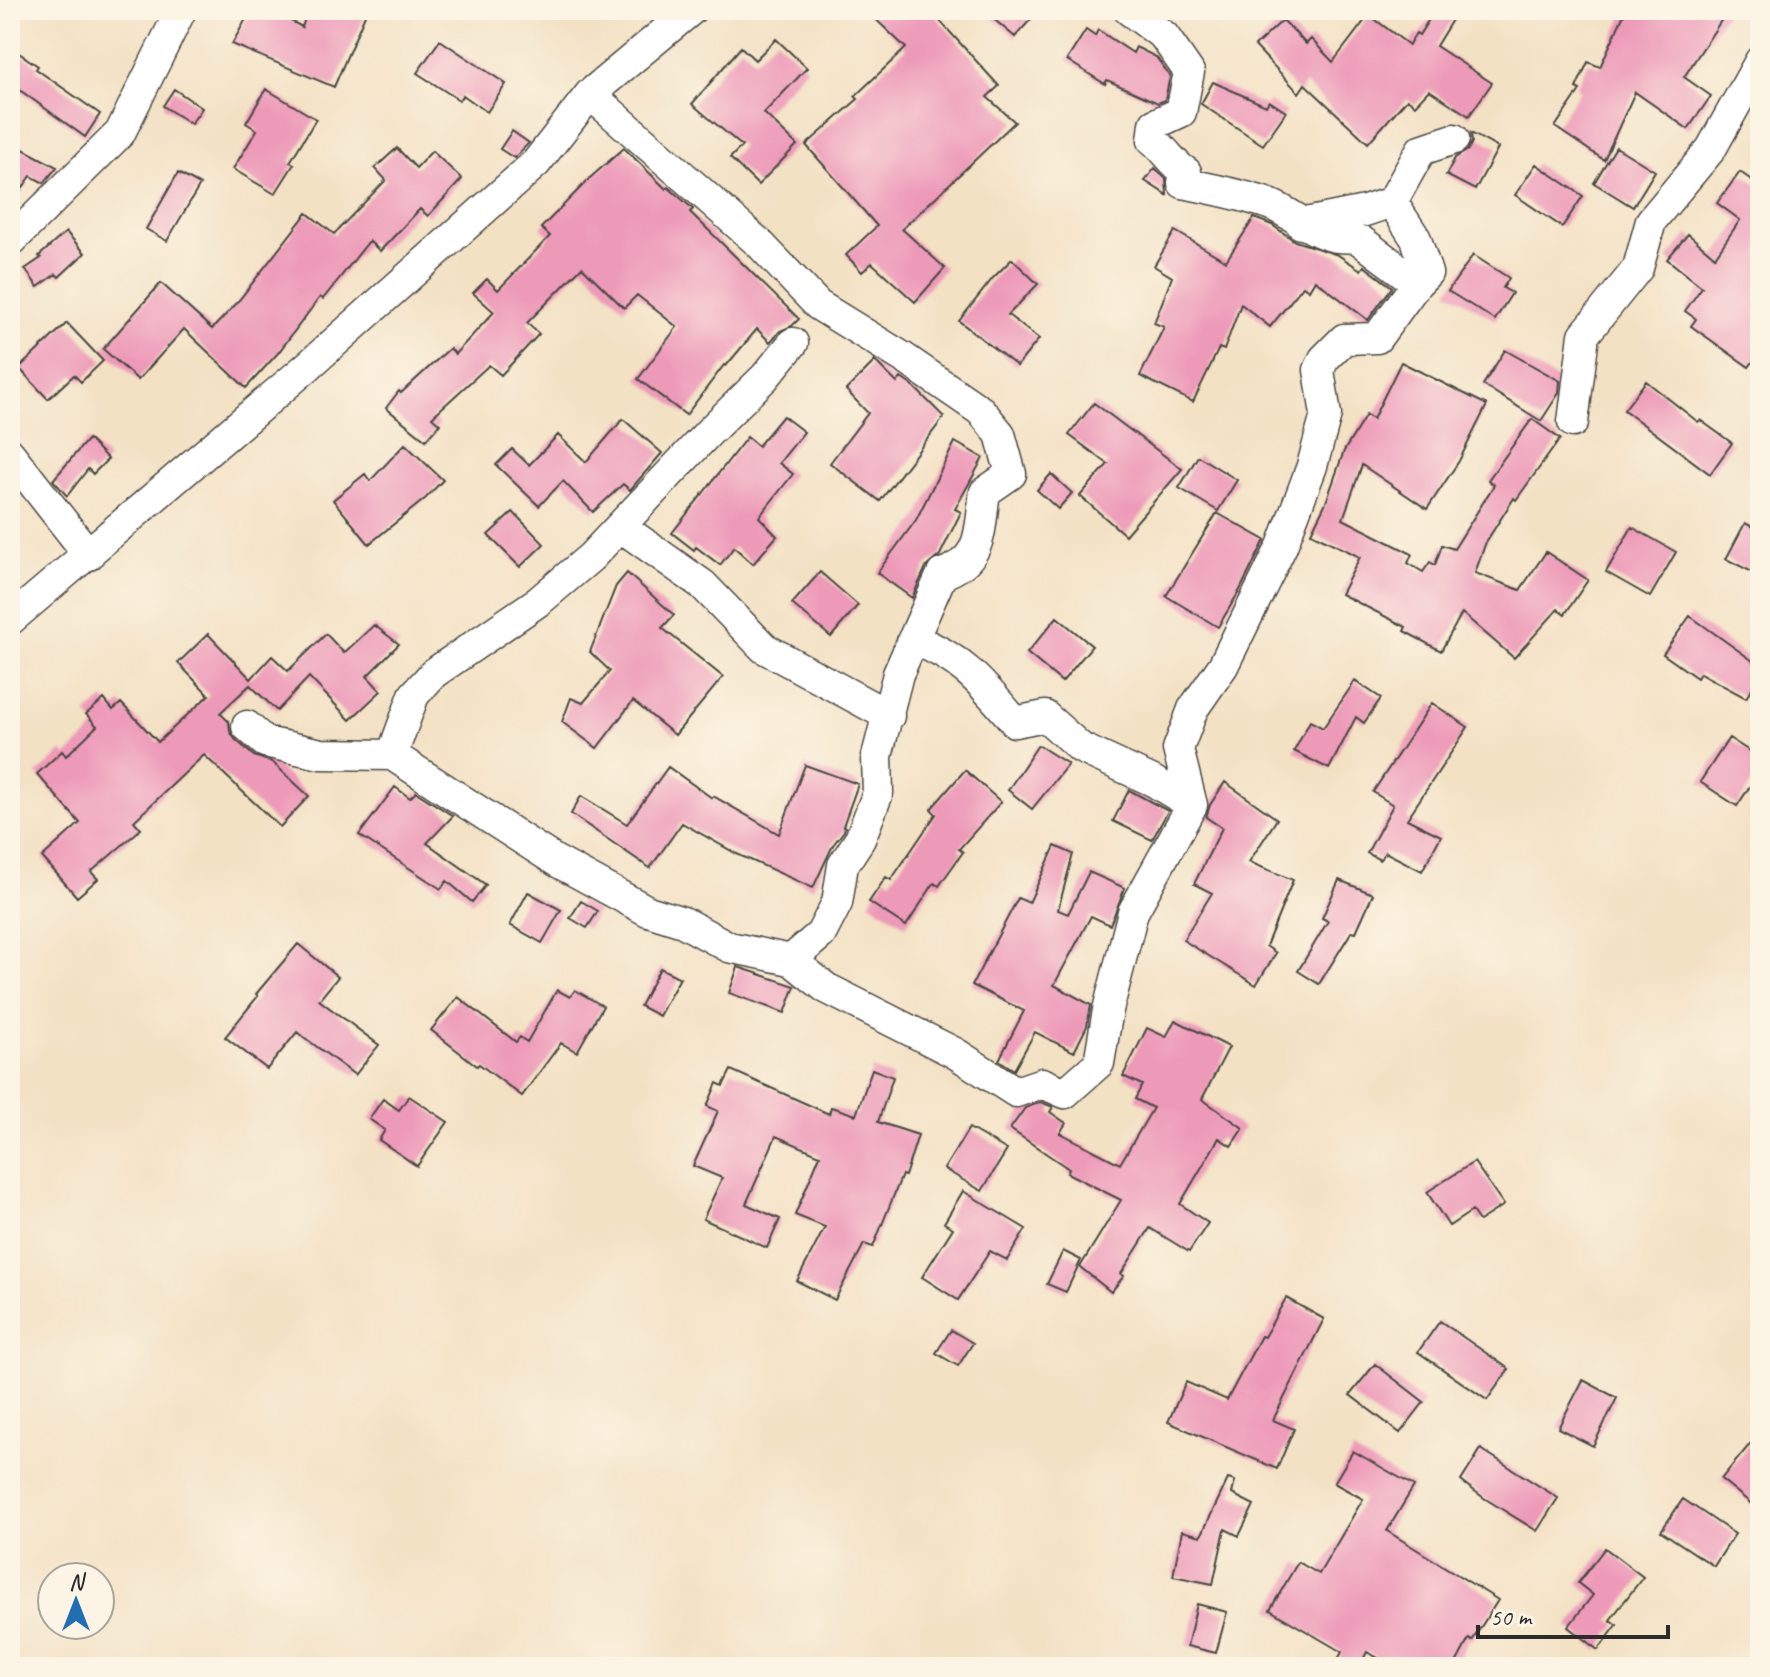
<svg xmlns="http://www.w3.org/2000/svg" width="1770" height="1677" font-family="Caveat,sans-serif">
  <style>
    .building { fill: #ed99b8 }
    .lines { fill: none; stroke-linecap: round; stroke-linejoin: round }
    .minor-casing { stroke: #494642; stroke-width: 33 }
    .minor { stroke: #fff; stroke-width: 30 }
  </style>
  <rect width="100%" height="100%" fill="#fcf5e5"/>
  <filter id="ink" filterUnits="userSpaceOnUse"><feTurbulence type="fractalNoise" baseFrequency=".0125" numOctaves="2"/><feDisplacementMap in="SourceGraphic" scale="16" xChannelSelector="R" yChannelSelector="G"/><feConvolveMatrix kernelMatrix="1 2 1 2 8 2 1 2 1" color-interpolation-filters="sRGB"/></filter>
  <filter id="wash" filterUnits="userSpaceOnUse"><feTurbulence type="fractalNoise" baseFrequency=".006" numOctaves="4" result="noise"/><feDisplacementMap in="SourceGraphic" scale="32" xChannelSelector="R" yChannelSelector="G"/><feGaussianBlur stdDeviation="1.8" result="paint"/><feColorMatrix in="noise" values="0 0 0 0 0 0 0 0 0 0 0 0 0 0 0 0 0 1.4 0 .05"/><feComposite in="paint" operator="in"/></filter>
  <g filter="url(#wash)">
    <rect width="100%" height="100%" fill="#f3e1c4"/>
    <g id="blocks">
      <path class="building" d="M251 10H271L302 27 308 10H367L334 87 232 44Z
        M866 10H930L999 86 987 97 1015 122 902 229 945 268 915 302 872 263 862 272 846 255 877 226 806 145 858 99 855 96 906 48Z
        M983 10H1039L1015 37Z
        M1435 10H1458L1436 46 1492 83 1469 116 1429 90 1415 105 1407 99 1368 143 1305 84 1299 93 1255 46 1283 20 1306 44 1311 39 1333 62 1369 15 1409 45 1416 33 1419 35Z
        M1626 10H1728L1684 77 1711 96 1688 129 1635 92 1604 160 1555 127 1580 90 1576 88 1588 62 1600 67Z
        M1086 30 1095 36 1098 30 1133 53 1136 47 1156 57 1170 76 1165 100 1158 103 1107 80 1105 84 1067 60Z
        M776 39 807 68 764 113 797 145 758 185 730 158 742 146 692 104 741 47 755 60Z
        M440 40 506 84 487 112 463 95 459 100 417 73Z
        M10 47 38 66 36 69 100 114 85 137 10 83Z
        M1213 82 1266 106 1269 101 1286 112 1263 145 1201 104Z
        M174 89 202 108 191 124 163 106Z
        M266 89 316 119 290 162 294 164 275 194 233 169 257 130 246 123Z
        M512 131 529 143 514 158 500 149Z
        M1471 133 1498 148 1475 190 1446 175 1455 158 1468 150 1472 142Z
        M10 142 57 167 44 183 31 176 10 206Z
        M1616 147 1655 171 1633 207 1594 183Z
        M397 148 416 168 432 151 462 179 428 216 420 209 380 251 369 241 323 299 320 297 278 353 246 388 184 329 138 380 103 349 161 283 212 329 236 304 307 213 334 234 386 180 375 168Z
        M624 148 666 189 668 187 693 209 690 212 799 319 792 326 780 331 770 342 757 329 726 366 724 365 686 415 638 379 677 327 637 295 624 308 582 267 527 323 539 334 501 375 489 365 432 417 440 424 426 440 386 408 399 391 401 393 450 348 455 354 494 312 473 293 487 279 498 290 550 236 541 228 591 177Z
        M1536 164 1583 196 1562 227 1515 195Z
        M1155 168 1166 179 1167 195 1145 181Z
        M1740 172 1760 186V352L1749 367 1691 326 1696 319 1685 311 1702 287 1667 259 1688 234 1715 257 1740 220 1717 203Z
        M178 173 200 185 167 241 146 229Z
        M1254 218 1272 225 1295 241 1338 255 1361 270 1364 266 1392 287 1368 320 1315 280 1309 290 1303 286 1270 327 1241 304 1224 350 1219 348 1193 402 1140 376 1164 327 1154 323 1172 277 1154 266 1175 231 1226 261Z
        M66 232 85 253 59 277 56 274 38 287 25 269 41 258 39 256Z
        M1473 255 1509 278 1503 288 1512 293 1495 320 1448 291Z
        M1012 259 1038 284 1008 315 1039 339 1017 366 959 321 993 278Z
        M67 323 103 361 81 382 74 375 48 399 19 368Z
        M1505 350 1560 381 1559 393 1541 421 1483 385Z
        M875 361 897 383 901 378 914 387 944 417 880 501 830 463 868 413 846 390Z
        M1401 362 1487 405 1459 461 1427 509 1362 465 1343 519 1412 554 1408 563 1423 572 1430 562 1435 565 1442 545 1454 549 1494 485 1488 480 1532 419 1560 439 1516 500 1514 498 1486 542 1475 573 1520 590 1546 552 1588 580 1565 614 1558 609 1514 658 1462 613 1441 651 1404 631 1406 627 1341 594 1360 557 1311 533 1326 502 1344 451 1366 415 1373 419Z
        M1646 381 1698 422 1700 420 1732 443 1710 474 1624 410Z
        M1094 403 1182 469 1125 535 1080 496 1108 464 1069 435Z
        M783 416 804 432 779 463 793 474 759 517 777 536 753 564 734 547 720 565 696 547 694 550 672 533 747 437 758 446Z
        M623 419 662 453 630 490 623 484 593 512 563 481 539 506 496 465 512 449 529 465 558 435 586 462Z
        M88 439 108 459 93 474 88 469 67 496 53 480Z
        M955 442 983 458 955 509 961 512 940 555 926 567 912 598 877 573 916 520Z
        M405 444 443 480 426 498 369 544 333 500 365 474 370 481Z
        M1198 456 1237 480 1218 511 1179 488Z
        M1051 474 1072 493 1058 509 1037 490Z
        M513 512 544 544 520 567 488 535Z
        M1217 513 1265 540 1240 590 1218 627 1166 596Z
        M1745 523 1760 531V576L1726 559Z
        M1632 527 1676 552 1650 597 1606 572Z
        M820 572 858 605 831 637 792 604Z
        M627 573 674 615 662 628 723 677 675 735 633 701 597 748 562 722 571 698 583 703 610 671 590 652 616 586Z
        M1690 616 1760 666V675L1746 698 1700 673 1697 678 1663 654Z
        M1057 617 1092 646 1062 682 1027 653Z
        M374 625 399 644 367 676 381 691 350 720 309 677 277 711 250 685 220 713 229 722 230 731 235 739 254 756 272 762 309 796 280 827 204 755 134 821 141 829 91 872 98 879 77 897 42 857 80 823 37 774 62 751 66 756 97 726 86 714 104 699 113 710 121 703 158 742 209 695 178 663 208 634 251 679 272 656 288 671 326 634 344 653Z
        M1355 681 1381 698 1364 723 1356 717 1329 769 1294 751 1310 721 1323 728Z
        M1432 703 1468 727 1407 819 1441 836 1422 871 1385 852 1380 860 1367 853 1393 805 1373 792Z
        M1729 738 1760 758V771L1737 806 1700 782Z
        M1038 745 1068 764 1032 809 1008 790Z
        M805 765 858 784 843 826 845 827 844 831 833 845 813 888 737 854 682 823 650 868 571 814 581 796 627 824 668 767 712 798 713 796 779 834Z
        M965 770 1001 802 959 849 963 852 939 886 934 883 906 926 869 902 886 877 891 880 936 814 931 809Z
        M1225 782 1277 819 1249 862 1293 880 1266 946 1276 953 1256 985 1183 940 1212 893 1194 884 1222 828 1206 817 1210 805Z
        M395 787 410 798 416 792 453 816 427 843 486 885 472 902 447 881 441 889 359 835Z
        M1129 790 1168 811 1152 840 1113 821Z
        M1055 846 1073 854 1058 910 1068 914 1089 872 1125 888 1110 925 1091 916 1054 985 1091 1005 1087 1026 1074 1052 1035 1032 1014 1070 999 1060 1024 1011 972 985 1018 898 1029 903Z
        M1339 880 1373 894 1356 932 1352 931 1319 984 1298 971 1328 921 1322 918Z
        M528 892 561 910 542 943 510 925Z
        M581 901 598 911 587 928 570 918Z
        M298 944 338 977 319 1000 379 1045 355 1075 297 1032 267 1069 225 1037 258 996 256 994Z
        M738 967 795 986 785 1013 729 993Z
        M660 968 680 978 659 1016 640 1006Z
        M557 990 570 997 575 990 603 1006 577 1052 561 1043 522 1096 479 1064 477 1066 431 1030 458 997 516 1042 520 1037 527 1042Z
        M1175 1020 1229 1047 1202 1099 1243 1128 1231 1146 1219 1138 1180 1204 1208 1223 1189 1252 1150 1228 1121 1274 1124 1276 1111 1292 1080 1267 1121 1200 1067 1173 1069 1169 1010 1129 1025 1108 1041 1102 1053 1107 1050 1112 1066 1123 1060 1133 1120 1164 1153 1108 1135 1099 1142 1085 1123 1076 1147 1028 1166 1037Z
        M872 1069 893 1077 878 1122 918 1135 905 1176 902 1175 873 1247 864 1244 835 1300 797 1281 825 1227 795 1215 820 1155 776 1136 746 1204 780 1219 767 1248 703 1219 722 1178 693 1166 718 1111 707 1106 717 1083 723 1086 731 1070 829 1114 831 1107 856 1115Z
        M409 1096 448 1122 417 1166 379 1140 385 1130 369 1119 383 1099 399 1110Z
        M969 1128 1007 1150 982 1191 944 1169Z
        M1474 1162 1504 1205 1479 1221 1472 1211 1449 1226 1427 1192Z
        M963 1191 1026 1229 1007 1260 990 1251 958 1300 922 1277 953 1228 944 1223Z
        M1063 1251 1081 1260 1066 1292 1047 1284Z
        M1286 1298 1324 1319 1273 1420 1294 1429 1277 1469 1168 1422 1186 1382 1227 1400 1261 1336 1264 1337Z
        M1440 1321 1509 1369 1487 1400 1418 1352Z
        M951 1330 973 1343 958 1366 936 1353Z
        M1375 1364 1424 1402 1400 1433 1350 1395Z
        M1583 1380 1617 1398 1593 1446 1558 1428Z
        M1760 1432V1511L1721 1479Z
        M1481 1449 1558 1498 1537 1531 1484 1498 1461 1481Z
        M1353 1451 1414 1486 1387 1531 1498 1600 1472 1641 1469 1639 1454 1667H1395L1367 1652 1359 1667H1349L1337 1661 1342 1652 1270 1610 1298 1562 1319 1574 1363 1499 1334 1483Z
        M1228 1479 1235 1481 1232 1494 1254 1505 1239 1536 1225 1529 1213 1584 1173 1576 1182 1531 1201 1536Z
        M1683 1499 1735 1534 1714 1566 1661 1531Z
        M1605 1548 1643 1577 1610 1620 1617 1625 1598 1650 1568 1627 1593 1595 1578 1583Z
        M1197 1604 1227 1612 1216 1653 1187 1646Z"/>
    </g>
  </g>
  <g filter="url(#ink)">
    <use href="#blocks" fill-opacity="0" stroke="#494642" stroke-width="2"/>
    <g class="lines">
      <defs>
        <path id="minor" d="M1129 10 1164 36 1189 72 1181 112 1155 124 1153 140C1166 150 1173 165 1186 172L1183 183C1212 189 1240 194 1269 204 1300 216 1318 242 1356 237L1417 283
          M590 94 760 244 818 305 904 358 981 411 1000 434 1011 474 985 492C979 530 984 560 942 574L898 674 877 756 878 793 860 839 843 865 837 903 821 934 791 960
          M1301 224 1365 211 1392 202
          M10 242 120 133 181 10
          M1573 422 1584 335 1638 268 1651 221 1711 149 1760 61
          M10 454 89 555
          M621 527 703 585 764 648 889 716
          M10 620 307 367 536 163 590 94 691 10
          M913 639C962 658 982 683 1015 722L1045 716 1081 748 1153 781 1192 805
          M247 726 265 742 321 754 392 755 556 861 648 911 683 922 729 947 791 960 826 988 955 1053 1016 1092 1042 1083 1065 1093 1099 1063 1108 1010 1133 912 1192 805 1178 749 1193 709 1223 666 1282 546 1312 466 1326 415 1319 370 1324 359 1344 339 1377 338 1417 283 1427 273 1416 239 1392 202 1421 150 1454 139
          M392 755 414 695 434 673 539 601 591 557 710 431 765 377 793 343"/>
      </defs>
      <use href="#minor" class="minor-casing"/>
      <use href="#minor" class="minor"/>
    </g>
  </g>
  <rect width="1770" height="1677" fill="none" stroke="#fcf5e5" stroke-width="40"/>
  <g transform="translate(76 1601)"><circle r="38" fill="#fcf5e5" stroke="#a8a49b" stroke-width="2"/>
  <path d="M0-6L14 30L0 20L-14 30Z" fill="#1f6fb2"/>
  <text y="-12" font-size="22" font-weight="bold" text-anchor="middle" fill="#2b2b2b">N</text>
  </g>
  <path d="M1478 1625v12h190v-12" fill="none" stroke="#2b2b2b" stroke-width="4"/>
  <text x="1490" y="1625" font-size="24" fill="#2b2b2b" stroke="#fcf5e5" stroke-width="6" paint-order="stroke">50 m</text>
</svg>
